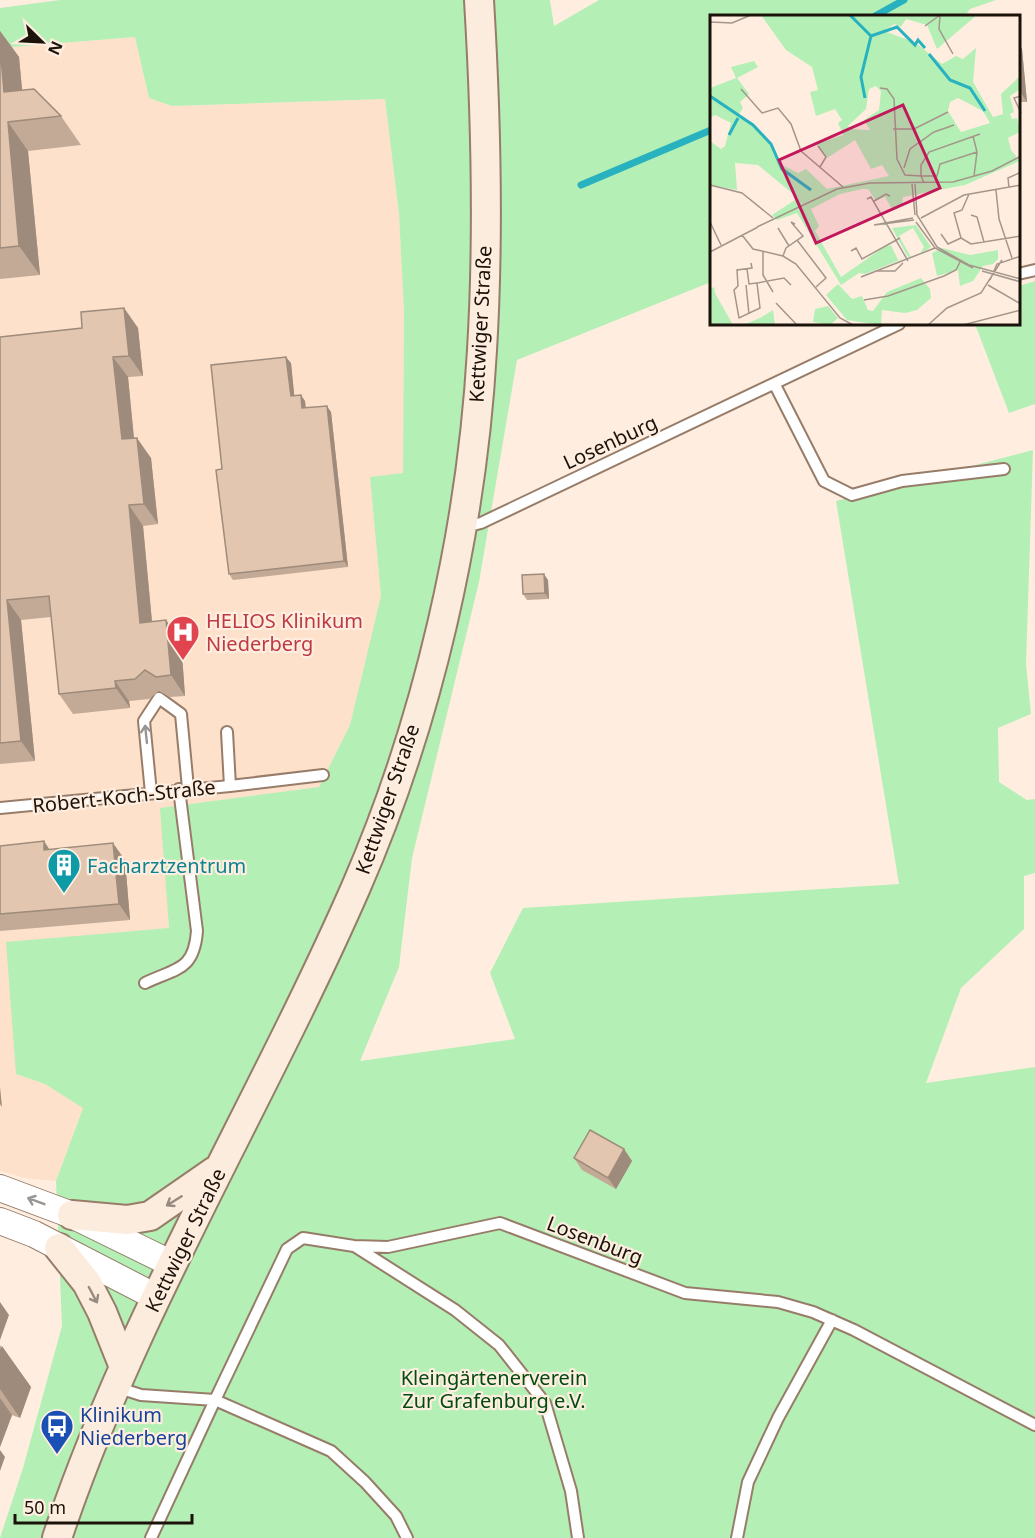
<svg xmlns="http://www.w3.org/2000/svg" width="1035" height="1538" font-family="'Noto Sans',sans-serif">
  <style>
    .built { fill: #fde1cb }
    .green { fill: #b4efb5 }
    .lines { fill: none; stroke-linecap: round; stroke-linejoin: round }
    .stream { stroke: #28b2c0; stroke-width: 7 }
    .service-casing { stroke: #977d69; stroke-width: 14 }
    .tertiary-casing { stroke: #977d69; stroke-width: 28 }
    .secondary-casing { stroke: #977d69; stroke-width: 32 }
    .service { stroke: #fff; stroke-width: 10 }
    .tertiary { stroke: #fff; stroke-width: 26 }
    .secondary { stroke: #fcecde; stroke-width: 28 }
    .wall { fill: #c2aa97 }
    .shaded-wall { fill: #9e8b7b }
    .building { fill: #e2c6b0; stroke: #9e8b7b; stroke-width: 1.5 }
    .oneway { stroke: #989491 }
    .oneway2 { stroke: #978a7f }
    .labels { text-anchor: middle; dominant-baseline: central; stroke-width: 4.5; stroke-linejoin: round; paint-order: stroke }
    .street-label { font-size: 20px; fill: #1b120a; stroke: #ffeee0 }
    .health-label { font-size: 20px; fill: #be3a42; stroke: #ffeee0; text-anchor: start }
    .culture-label { font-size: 20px; fill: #0d838f; stroke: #ffeee0; text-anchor: start }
    .park-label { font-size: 20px; fill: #004b0f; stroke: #ffeee0 }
    .transit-label { font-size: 20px; fill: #164399; stroke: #ffeee0; text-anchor: start }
    .inset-river { fill: none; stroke: #28b2c0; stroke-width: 3 }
    .inset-road { fill: none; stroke: #a4968a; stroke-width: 1.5 }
    .view { fill: #c2185b; fill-opacity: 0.15; stroke: #c2185b; stroke-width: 3 }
    .inset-edge { fill: none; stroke: #1b120a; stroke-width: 3 }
  </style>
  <rect width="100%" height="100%" fill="#ffeee0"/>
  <path class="built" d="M135 37 149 98 172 106 385 99 399 214 404 311 403 474 370 477 381 596 350 725 319 787 161 808 169 928 16 1074 45 1084 83 1107 56 1181 25 1178 0 1171V48Z"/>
  <path class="green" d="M60 0H550L554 26 599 0H996L970 9 965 16H711V282L517 360 479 582 412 858 399 967 360 1061 515 1039 490 973 523 908 899 884 836 501 1033 450 1026 664 1031 714 998 728 999 782 1027 800 1035 799V873L1024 876V929L961 988 926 1083 1035 1067V1538H0L23 1468 62 1326 56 1181 83 1108 45 1084 16 1074 6 942 169 928 160 808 319 787 350 725 381 596 370 477 403 473 404 311 399 214 385 99 172 106 149 98 135 37 0 48V8Z
    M1035 281V404L1009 413 975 324H1018L1019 286Z"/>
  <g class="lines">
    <path class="stream" d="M875 16 904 0
      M581 185 711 130"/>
    <defs>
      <path id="service" d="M1018 274 1035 270
        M775 385 824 481 852 495 902 481 1004 469
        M465 527 481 523 899 324
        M230 786 323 775
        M151 793 144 721 159 698 181 714 188 788
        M0 808 230 786 227 732
        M145 983C176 968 194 971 197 931L179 789
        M356 1247 455 1310 499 1345 545 1403 571 1491 578 1538
        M116 1387 141 1395 215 1400 287 1249 303 1238 354 1246 388 1247 500 1223 685 1293 778 1302 813 1312 854 1330 1035 1425
        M151 1538 215 1400 331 1451 365 1482 396 1516 407 1538
        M737 1538 748 1482 778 1418 832 1320"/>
      <path id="tertiary" d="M0 1188 72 1215 172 1264
        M0 1221 34 1234 156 1297"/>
      <path id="secondary" d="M72 1215 127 1220 150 1216 215 1171
        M59 1248 87 1283 102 1312 124 1367
        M57 1538C133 1311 260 1106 356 887 428 722 472 529 482 350 489 234 486 116 479 0"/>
    </defs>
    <use href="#service" class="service-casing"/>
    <use href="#tertiary" class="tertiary-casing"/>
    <use href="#secondary" class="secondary-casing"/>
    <use href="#service" class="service"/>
    <use href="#tertiary" class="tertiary"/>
    <use href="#secondary" class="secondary"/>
  </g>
  <path class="wall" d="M0 31 19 57 22 90 61 116 81 145 28 151 40 275 0 279Z
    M1018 44 1022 49 1027 102H1018Z
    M124 308 138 328 143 376 128 377 134 438 151 458 158 524 143 526 152 622 166 620 181 641 185 696 170 697 159 691 149 699 129 701 130 708 73 714 59 694 51 617 21 620 35 761 0 764V337L82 328Z
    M291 363 294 396 305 401 306 408 331 412 348 567 233 580 229 574 222 469Z
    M548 580 549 599 527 600 523 594Z
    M0 846 49 850 125 860 130 920 0 931Z
    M624 1149 632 1161 616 1189 582 1170 574 1158Z
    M0 1345 31 1387 20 1418 12 1415 0 1447Z"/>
  <path class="shaded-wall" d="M0 31 19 57 25 121 4 92 0 46Z
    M1018 44 1022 49 1027 102 1019 90Z
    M8 122 28 151 40 275 19 246Z
    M124 308 138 328 143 376 129 356Z
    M113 357 128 377 136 460 122 439Z
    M286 357 291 363 295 402 291 396Z
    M301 395 305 401 306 414 302 408Z
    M327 406 331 412 348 567 344 561Z
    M137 438 151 458 158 524 144 504Z
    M129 505 143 526 154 643 140 623Z
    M544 574 548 580 549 599 545 593Z
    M7 600 21 620 35 761 21 741Z
    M166 620 181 641 185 696 171 675Z
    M115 681 129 701 130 708 116 688Z
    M44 841 55 858 44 850Z
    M113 843 125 860 130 920 119 904Z
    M0 1087 2 1107 0 1104Z
    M624 1149 632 1161 616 1189 608 1178Z
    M0 1302 9 1315 0 1340Z
    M2 1346 31 1387 20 1418 0 1389V1350Z
    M0 1398 12 1415 0 1447Z
    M0 1450 5 1457 0 1471Z"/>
  <path class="building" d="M0 46 4 92 34 89 61 116 8 122 19 246 0 248Z
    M124 308 129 356 113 357 122 439 137 438 144 504 129 505 140 623 166 620 171 675 156 677 145 670 135 679 115 681 116 688 59 694 49 596 7 600 21 741 0 743V337L82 328 81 312Z
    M286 357 291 396 301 395 302 408 327 406 344 561 229 574 216 470 222 469 211 365Z
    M544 574 545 593 523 594 522 575Z
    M44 841V850L113 843 119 904 0 914V846Z
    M590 1130 624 1149 608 1178 574 1158Z"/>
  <defs><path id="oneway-shaft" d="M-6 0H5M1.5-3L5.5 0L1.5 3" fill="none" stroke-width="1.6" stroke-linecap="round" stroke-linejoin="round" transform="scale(1.5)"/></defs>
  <g class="oneway">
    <use href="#oneway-shaft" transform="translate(146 734) rotate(-96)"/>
    <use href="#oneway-shaft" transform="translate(36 1201) rotate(-159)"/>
  </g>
  <g class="oneway2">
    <use href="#oneway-shaft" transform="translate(174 1201) rotate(148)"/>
    <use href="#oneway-shaft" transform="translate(93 1295) rotate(62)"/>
  </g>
  <defs>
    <symbol id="hospital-pin" viewBox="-11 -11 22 30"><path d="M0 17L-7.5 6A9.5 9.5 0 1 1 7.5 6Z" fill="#e0444e" stroke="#ffeee0"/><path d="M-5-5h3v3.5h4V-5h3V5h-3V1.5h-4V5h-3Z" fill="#fff"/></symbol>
    <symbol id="building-pin" viewBox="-11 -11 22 30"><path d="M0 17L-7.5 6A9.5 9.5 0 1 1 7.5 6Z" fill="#0f9aa8" stroke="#ffeee0"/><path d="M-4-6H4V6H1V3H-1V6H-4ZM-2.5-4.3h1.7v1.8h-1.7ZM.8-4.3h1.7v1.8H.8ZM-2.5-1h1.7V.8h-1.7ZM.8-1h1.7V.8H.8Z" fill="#fff"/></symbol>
    <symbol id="bus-pin" viewBox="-11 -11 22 30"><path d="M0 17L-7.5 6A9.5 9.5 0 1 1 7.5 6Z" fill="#1a4fb4" stroke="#ffeee0"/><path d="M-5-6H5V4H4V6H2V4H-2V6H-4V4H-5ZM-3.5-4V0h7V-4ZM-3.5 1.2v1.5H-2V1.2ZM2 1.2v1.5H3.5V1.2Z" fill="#fff"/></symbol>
  </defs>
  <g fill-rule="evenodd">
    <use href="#hospital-pin" x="164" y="613" width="38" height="52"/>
    <use href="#building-pin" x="45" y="846" width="38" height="52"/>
    <use href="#bus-pin" x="38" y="1407" width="38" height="52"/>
  </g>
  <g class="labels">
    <g class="street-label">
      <text transform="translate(480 324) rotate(-87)">Kettwiger Straße</text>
      <text transform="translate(610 442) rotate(-25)">Losenburg</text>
      <text transform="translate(124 796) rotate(-6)">Robert-Koch-Straße</text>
      <text transform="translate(387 799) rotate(-71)">Kettwiger Straße</text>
      <text transform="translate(185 1240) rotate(-64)">Kettwiger Straße</text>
      <text transform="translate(595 1240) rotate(21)">Losenburg</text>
    </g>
    <g class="health-label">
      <text x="206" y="620">HELIOS Klinikum<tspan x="206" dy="23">Niederberg</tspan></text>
    </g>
    <g class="culture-label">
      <text x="87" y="865">Facharztzentrum</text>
    </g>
    <g class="park-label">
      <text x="494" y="1377">Kleingärtenerverein<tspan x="494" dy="23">Zur Grafenburg e.V.</tspan></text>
    </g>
    <g class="transit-label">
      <text x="80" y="1414">Klinikum<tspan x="80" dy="23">Niederberg</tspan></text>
    </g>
  </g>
  <g transform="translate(710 15)">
    <rect width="310" height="310" fill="#ffeee0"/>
    <path d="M51 0H267L227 34 217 10 196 4 191 12 184 9 174 16 206 28 232 49 246 41 253 44 266 33 263 67 283 102 293 99 291 79 310 61V74L300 81 304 97 300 99 302 104 307 103 310 117 298 123 301 135 310 146 255 170 193 182 192 189 182 194 175 182 166 186 158 174H152L130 179 101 194 109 211 105 216 131 262 174 232 181 230 188 245 195 243 155 259 149 258 131 270 87 198 67 205 62 200 88 183 48 150 25 148 27 175 0 170V126L11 134 15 131 21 108 5 100 0 103V73L26 63 21 52 44 46 48 52 27 63 39 79 30 87 33 93 29 99 54 120 72 150 88 158 96 154 117 174 179 161 172 150 161 154 145 125 117 143 106 129 133 120 128 108 132 105 125 94 106 101 100 77 108 75 102 52 76 35ZM166 71 171 76 169 95 154 105 160 115 140 114 138 111 156 94 159 74ZM248 83 273 96 280 108 251 117 238 96 240 87ZM206 210 221 232 210 239 214 232 203 213 189 221 201 242H198L182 213ZM232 233 260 240 288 235V244L283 249 273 251 263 266 250 271 248 255 227 261 222 238ZM211 263 220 274 221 283 207 295 195 298 172 295 171 310 137 305 116 280 128 269 142 284 152 281 158 295 163 296 177 277ZM4 272 5 278 23 310H0V274ZM118 291 128 303 120 310 103 307 105 294ZM63 295 65 310H33L50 303Z" fill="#b4efb5" fill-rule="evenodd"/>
    <path class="inset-river" d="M140 0 161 21 187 12 205 30 208 25 215 33M219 39 240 65 260 73 275 96M0 81 43 110 61 129 72 154 101 175M155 83 151 62 161 21M19 120 28 103"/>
    <path class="inset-road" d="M230 0 229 14 243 39M0 7 22 8 41 0M215 11 230 0M170 73 177 74 184 84 187 144 195 160 211 161 214 168M31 74 52 98 68 93 81 109 91 136 133 172M311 81 304 83 311 98M183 114H204L238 97M263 121 267 137 264 161M108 131 116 142 110 152M267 137 230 149 227 161H211V150L219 137 270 119M194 153 200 134 224 117 244 110M202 169 205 200M205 169 207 200 227 232 259 250 311 264M0 170 32 178 63 203M299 173 298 163 309 158M286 175 289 204 302 243M157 184 161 182 198 246M164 186 176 179 180 181M261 200 267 202 274 227M203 203 164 210 204 205M211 203 254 180 311 170M0 207 11 230M206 207 225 233 263 253M47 212 127 174 160 168 243 167 282 156 311 141M68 213 79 231M231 219 238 229 251 223M32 220 43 234 73 241 86 249 130 303 143 310M251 223 261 229 311 221M251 223 244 198 252 195 259 179M87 225 116 263 106 272M141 236 146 233 152 244 190 223M0 237 48 212M53 237V260L63 277M73 241 76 233 93 221 81 207 85 209M41 248 42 253 27 255 28 271 24 275 29 303 50 293 47 268 74 263 81 270M37 254 39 269 47 268M165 256H185L193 248M272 256 311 267M151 262 225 233M280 265 287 249 311 241M36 270 39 299M278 270 311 289M154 285 178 281 234 261 246 255 250 247M66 288 87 310M218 310 237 293 271 278 292 245M253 310 311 295"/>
    <path class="view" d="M193 90 230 173 106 228 69 145Z"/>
    <rect width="310" height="310" class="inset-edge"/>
  </g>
  <g transform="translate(42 42) rotate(114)" stroke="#ffeee0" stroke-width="4.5" paint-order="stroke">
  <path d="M0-4.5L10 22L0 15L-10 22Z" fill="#1b120a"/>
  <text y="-9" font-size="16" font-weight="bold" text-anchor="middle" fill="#1b120a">N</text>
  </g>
  <path d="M15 1514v9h177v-9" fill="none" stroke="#1b120a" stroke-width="3"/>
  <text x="24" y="1514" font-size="18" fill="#1b120a" stroke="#ffeee0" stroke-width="4.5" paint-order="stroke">50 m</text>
</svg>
